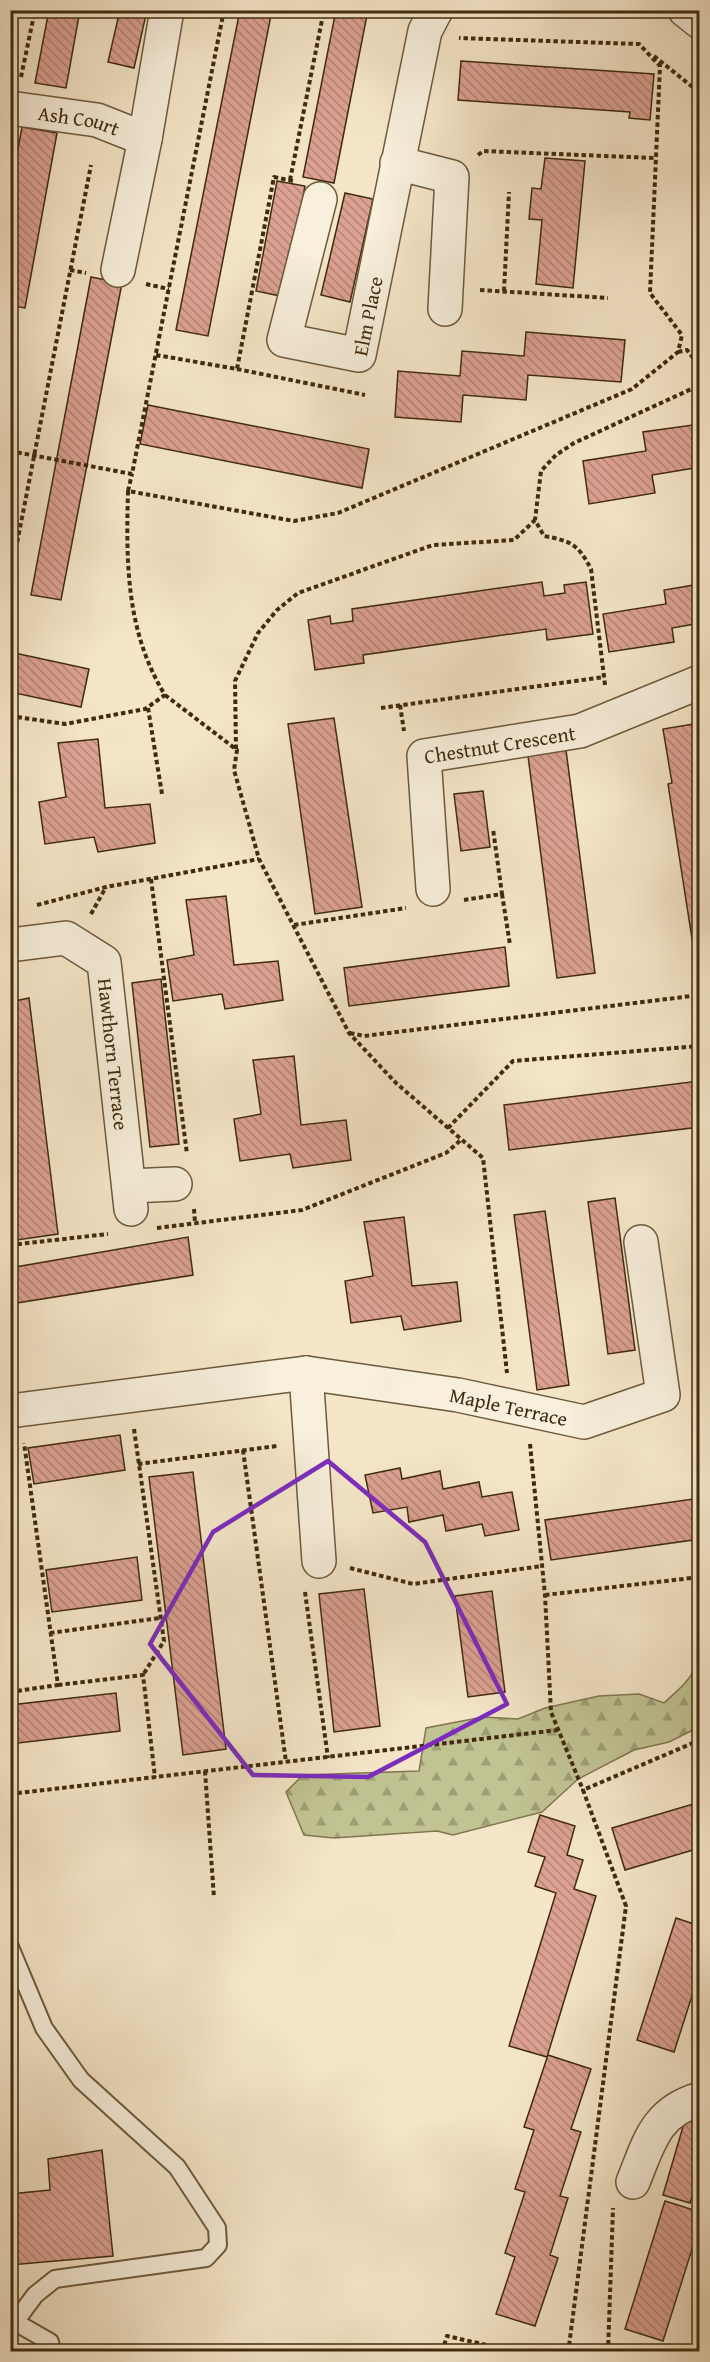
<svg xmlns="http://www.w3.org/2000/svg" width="710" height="2362" font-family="'Gentium Book Plus',serif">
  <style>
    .forest { fill: url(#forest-firs); stroke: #807750; stroke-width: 1.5 }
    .building { fill: url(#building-back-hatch); stroke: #3f2b0d; stroke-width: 1.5 }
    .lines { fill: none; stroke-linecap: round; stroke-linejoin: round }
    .service-casing { stroke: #6c5a3c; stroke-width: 20 }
    .minor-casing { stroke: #6c5a3c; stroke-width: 36 }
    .path { stroke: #3f2b0d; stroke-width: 4; stroke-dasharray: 4.5 3; stroke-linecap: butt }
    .service { stroke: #f8efdc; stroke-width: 16 }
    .minor { stroke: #f8efdc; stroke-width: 33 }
    .marked { fill: none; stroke: #7b2cbf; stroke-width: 4.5; stroke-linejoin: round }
    .labels { text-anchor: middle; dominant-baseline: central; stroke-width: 4.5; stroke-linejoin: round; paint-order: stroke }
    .street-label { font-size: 20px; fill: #3f2b0d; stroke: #f8efdc }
  </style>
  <defs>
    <pattern id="forest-firs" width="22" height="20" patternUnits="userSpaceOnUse" patternTransform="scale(1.5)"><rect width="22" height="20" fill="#c1c393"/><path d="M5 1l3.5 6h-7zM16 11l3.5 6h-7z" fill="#9e9f76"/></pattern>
    <pattern id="building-back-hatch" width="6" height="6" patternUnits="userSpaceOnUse" patternTransform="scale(1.5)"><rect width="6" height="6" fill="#dca193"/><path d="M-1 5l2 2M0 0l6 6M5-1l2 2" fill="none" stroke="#b48376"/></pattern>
  </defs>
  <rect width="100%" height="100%" fill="#f5e6c9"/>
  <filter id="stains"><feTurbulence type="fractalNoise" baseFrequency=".00333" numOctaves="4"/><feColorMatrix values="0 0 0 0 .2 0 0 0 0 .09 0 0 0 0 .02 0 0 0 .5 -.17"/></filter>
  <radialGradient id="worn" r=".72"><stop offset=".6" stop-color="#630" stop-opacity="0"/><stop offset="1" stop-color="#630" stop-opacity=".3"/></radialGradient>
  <path class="forest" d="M699 1630V1727L669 1742 634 1750 578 1779 542 1812 453 1835 437 1831 334 1838 304 1835 286 1792 303 1775 419 1771 426 1728 483 1717 518 1719 545 1708 599 1696 639 1694 664 1703C690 1679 703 1671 693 1635Z"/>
  <path class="building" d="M49 10H80L66 88 35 83Z
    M120 10H147L134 68 108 62Z
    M240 10H272L208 336 176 330Z
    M336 10H368L334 183 303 177Z
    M461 61 654 74 650 120 629 118 630 112 458 100Z
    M22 127 57 133 25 308 14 306 10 323V192Z
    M545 158 585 161 573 288 536 284 542 220 529 219 532 188 541 189Z
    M277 181 305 186 285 297 256 291Z
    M345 193 373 199 350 302 321 295Z
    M91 277 122 283 61 600 31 595Z
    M526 332 625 340 621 382 528 375 526 400 463 395 461 422 395 417 398 371 460 376 462 351 524 356Z
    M148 405 369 449 362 488 140 444Z
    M700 424V467L652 475 655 493 589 504 583 461 646 451 643 432Z
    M542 582 544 596 565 593 564 585 586 582 593 634 547 640 546 629 363 655 364 663 315 670 308 620 330 616 331 624 353 621 352 609Z
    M700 584V623L672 628 674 642 609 652 603 614 666 604 664 590Z
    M10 652 89 669 81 707 10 692Z
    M334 718 362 907 315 914 288 724Z
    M700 723V957L695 958 668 784 672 783 663 729Z
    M98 739 105 808 150 804 155 843 98 852 94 837 45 844 39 802 66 797 58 743Z
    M566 750 595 973 557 978 528 756Z
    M483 791 490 847 461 851 454 794Z
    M226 896 234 965 278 961 283 1000 225 1009 222 994 173 1001 167 960 194 955 186 900Z
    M505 947 509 986 349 1006 344 968Z
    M161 979 179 1144 150 1147 132 983Z
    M29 998 58 1234 10 1241V1002Z
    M294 1056 301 1125 346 1120 351 1160 293 1168 290 1154 240 1161 234 1119 261 1114 253 1060Z
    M699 1081 700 1127 509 1150 504 1105Z
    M615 1198 635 1350 608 1354 588 1202Z
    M545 1211 569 1385 537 1390 514 1215Z
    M404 1217 412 1286 457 1282 461 1321 404 1330 401 1316 351 1323 345 1281 373 1276 364 1222Z
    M188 1237 193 1275 10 1304V1268Z
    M120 1435 125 1470 34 1484 28 1448Z
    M400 1468 402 1479 440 1471 443 1489 479 1482 482 1497 512 1492 519 1530 485 1536 482 1524 446 1531 443 1515 409 1522 407 1507 373 1513 365 1475Z
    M193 1472 226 1749 183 1755 149 1477Z
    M700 1498V1539L551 1560 545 1520Z
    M137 1557 142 1600 52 1612 46 1570Z
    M364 1589 380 1726 334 1732 319 1594Z
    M492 1591 505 1692 468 1697 455 1596Z
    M116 1693 120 1731 10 1744V1705Z
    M700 1802V1848L625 1870 612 1828Z
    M540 1815 575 1826 567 1855 583 1860 574 1889 596 1896 547 2057 509 2046 556 1893 535 1886 545 1857 528 1852Z
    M676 1918 700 1926V1971L674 2052 637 2040Z
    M548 2055 591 2069 571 2129 581 2132 560 2196 568 2198 550 2255 558 2258 535 2326 496 2314 515 2257 505 2253 525 2192 515 2189 534 2130 524 2127Z
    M687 2113 700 2117V2172L690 2203 663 2195Z
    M102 2150 113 2256 10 2265V2194L50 2190 48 2159Z
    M665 2201 700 2212V2224L663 2341 625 2329Z"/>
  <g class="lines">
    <defs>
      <path id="service" d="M10 1947 44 2028 81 2080 177 2167 217 2228 218 2245 206 2258 55 2279 35 2295 15 2322
        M10 2323 15 2322 50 2342 52 2352"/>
      <g id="minor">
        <path d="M685 10 700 22"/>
        <path id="s1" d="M10 108 97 120 145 139"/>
        <path d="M397 163 452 177 445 309"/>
        <path id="s2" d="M320 199 284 340 359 355 425 31 436 10"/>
        <path d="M118 270 145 139 167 10"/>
        <path id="s3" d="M433 889 424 756 580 731 700 682"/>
        <path id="s4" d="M10 945 66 938 104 962 131 1209"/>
        <path d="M129 1186 175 1184"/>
        <path d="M306 1373 319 1561"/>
        <path id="s5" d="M10 1411 306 1373 458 1395 584 1422 663 1395 641 1242"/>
        <path d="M633 2182C649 2143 655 2112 700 2099"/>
      </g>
    </defs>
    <use href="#service" class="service-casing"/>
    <use href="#minor" class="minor-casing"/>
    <path class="path" d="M654 56 700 93
      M21 77 35 10
      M478 155 483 151 654 158
      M290 180 324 10
      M70 270 86 273
      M146 284 169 289
      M480 290 608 298
      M504 291 509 192
      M678 352 687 350 700 367
      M156 355 237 369 274 177 293 181
      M237 369 365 395
      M10 451 132 474 224 10
      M128 491 132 474
      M10 579 91 165
      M605 685 591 569C578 544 571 541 544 536L535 520 541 471 556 455 574 443 700 385
      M165 695 237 750 234 770 259 859 349 1033 396 1083 483 1158 507 1373
      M400 705 404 731
      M148 708 162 794
      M381 708 604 677
      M10 716 65 724 145 709 165 695C126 632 126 562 128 491L294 521 338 513 632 389 678 352 682 335 650 293 660 66 639 44 459 38
      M236 749 235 681 258 633 277 610 298 593 433 545 514 540 535 520
      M151 879 187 1154
      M502 894 510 945
      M464 900 502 894 493 829
      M37 905 106 887 259 859
      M91 914 106 887
      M294 925 406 908
      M350 1033 364 1036 700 995
      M448 1128 513 1061 700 1046
      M194 1209 195 1223
      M157 1228 302 1210 446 1153 462 1139
      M10 1245 108 1234
      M10 1347 15 1376
      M134 1429 164 1641 143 1675
      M530 1444 545 1595 551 1712 583 1790
      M243 1450 286 1762
      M138 1464 277 1446
      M350 1568 413 1584 542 1566
      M305 1592 328 1758
      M545 1595 700 1577
      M50 1633 160 1618
      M58 1685 143 1675 155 1777
      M10 1692 58 1685 24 1443
      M205 1771 214 1898
      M10 1794 558 1730
      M442 2352 447 2336 517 2352
      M572 2352 569 2346 626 1906 583 1790 700 1740
      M608 2352 613 2208"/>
    <use href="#service" class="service"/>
    <use href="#minor" class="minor"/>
  </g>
  <path class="marked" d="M328 1461 425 1542 507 1704 368 1777 253 1775 150 1644 213 1532Z"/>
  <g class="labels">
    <g class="street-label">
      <text stroke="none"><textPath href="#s1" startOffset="70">Ash Court</textPath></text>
      <text stroke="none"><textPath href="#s2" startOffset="262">Elm Place</textPath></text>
      <text stroke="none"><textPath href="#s3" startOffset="210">Chestnut Crescent</textPath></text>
      <text stroke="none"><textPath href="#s4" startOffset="194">Hawthorn Terrace</textPath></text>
      <text stroke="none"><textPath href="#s5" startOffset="504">Maple Terrace</textPath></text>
    </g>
  </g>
  <rect width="710" height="2362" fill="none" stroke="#f5e6c9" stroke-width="36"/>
  <rect x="12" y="12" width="686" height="2338" fill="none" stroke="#3f2b0d" stroke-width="3"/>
  <rect x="18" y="18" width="674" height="2326" fill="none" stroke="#3f2b0d" stroke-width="1.5"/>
  <rect width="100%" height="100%" filter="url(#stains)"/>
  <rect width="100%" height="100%" fill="url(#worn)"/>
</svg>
